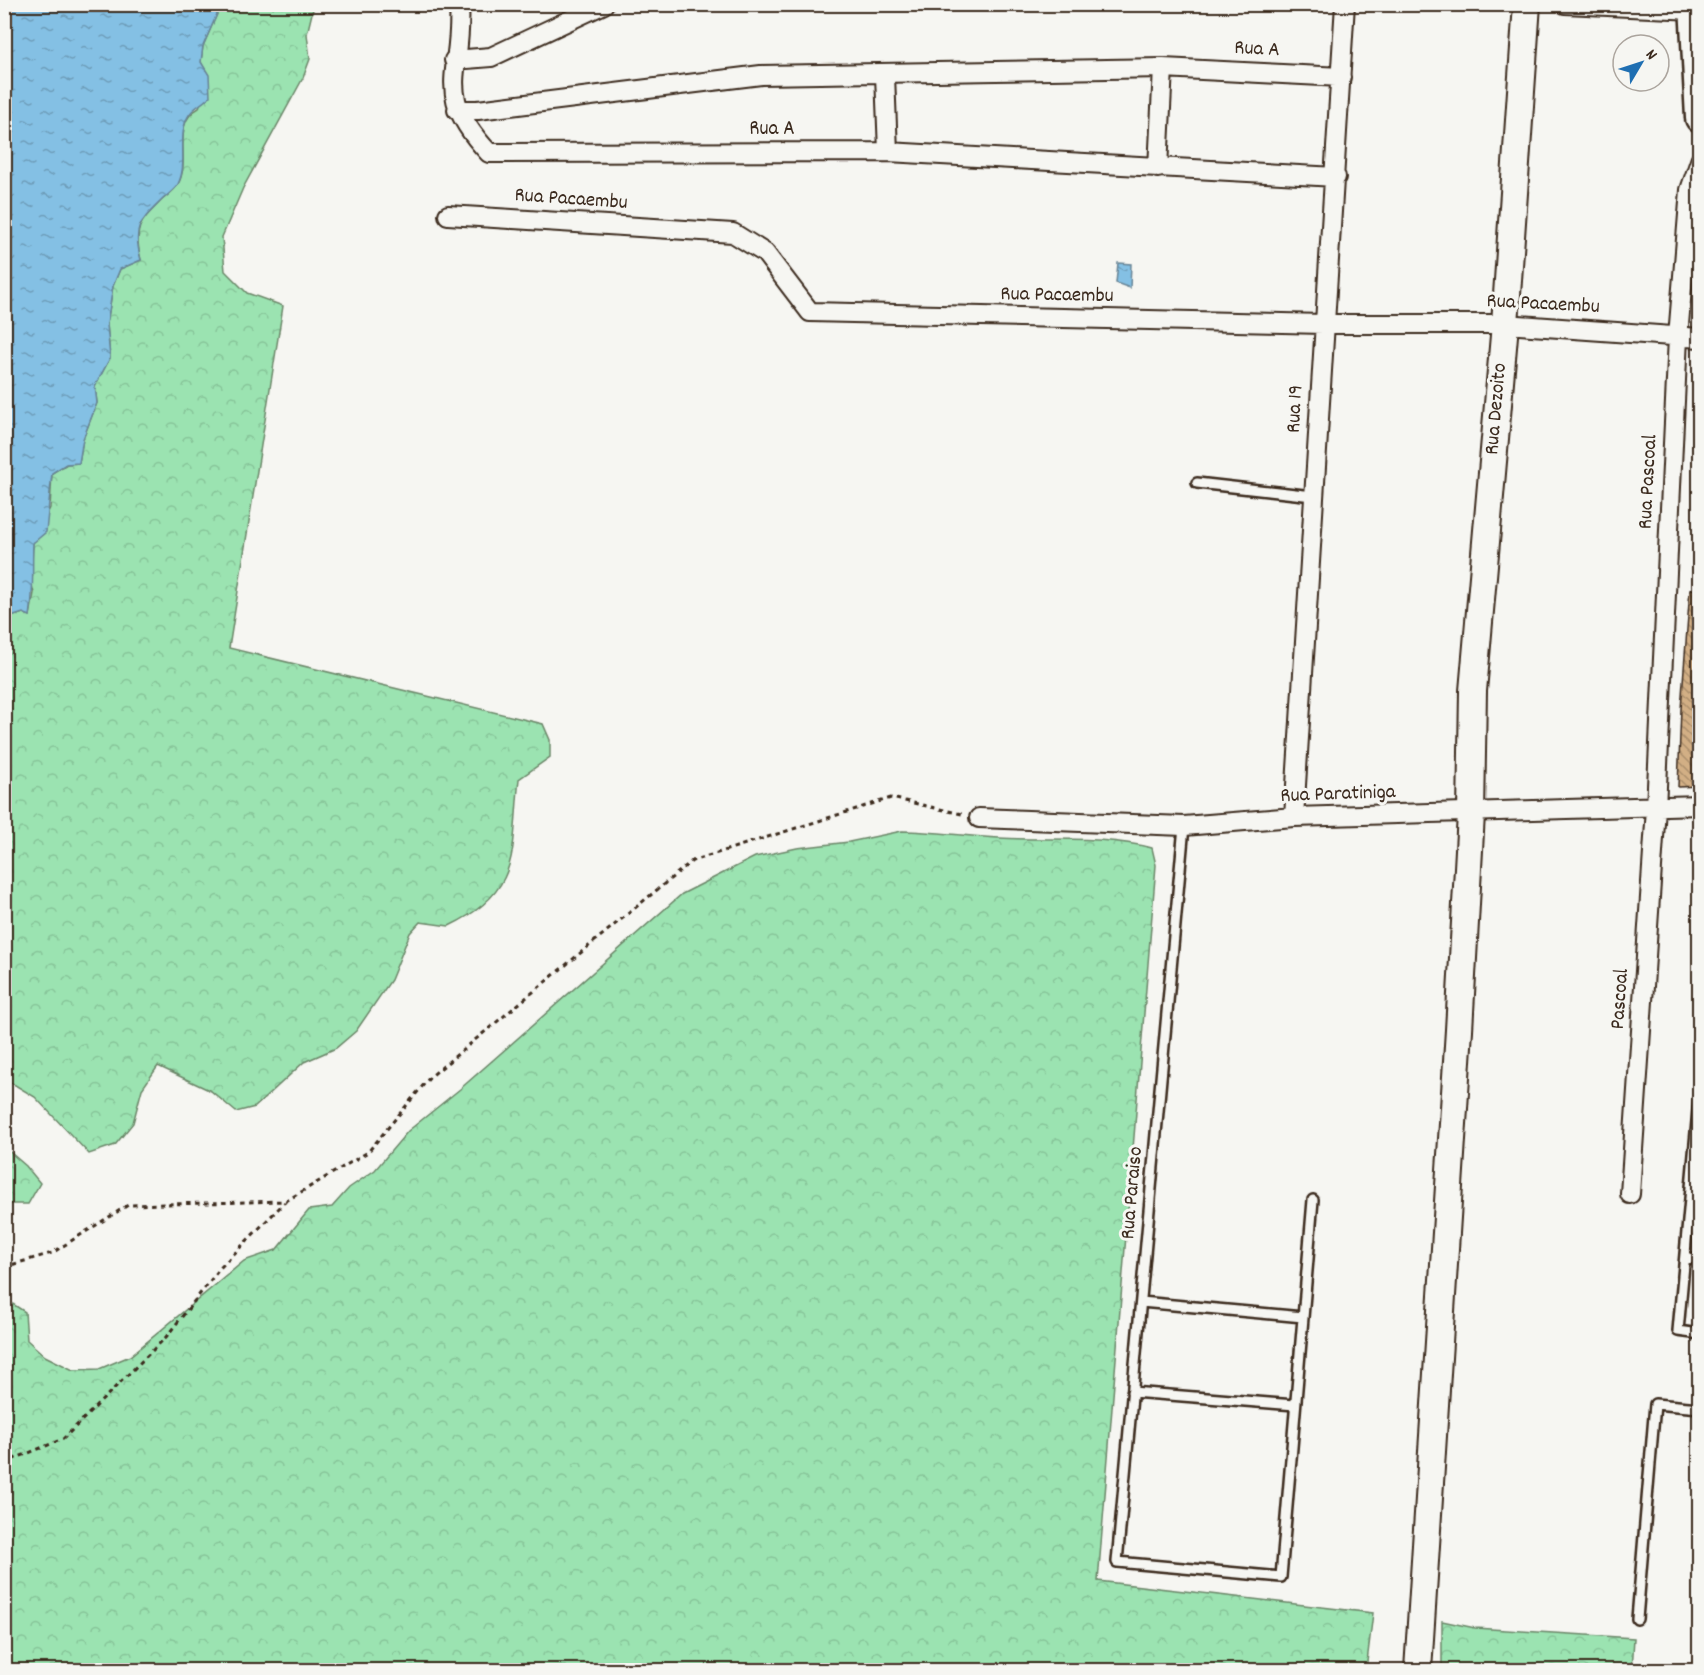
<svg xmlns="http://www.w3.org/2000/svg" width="1704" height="1675" font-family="Dekko,sans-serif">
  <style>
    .forest { fill: url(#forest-crowns); stroke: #6b8668; stroke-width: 1.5 }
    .water { fill: url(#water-ripples); stroke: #678495; stroke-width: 1.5 }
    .building { fill: url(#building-back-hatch); stroke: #3b2a1e; stroke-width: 1.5 }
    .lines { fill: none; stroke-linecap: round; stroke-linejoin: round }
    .lane-casing { stroke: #3b2a1e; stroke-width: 14 }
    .street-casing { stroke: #3b2a1e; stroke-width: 22 }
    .secondary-casing { stroke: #3b2a1e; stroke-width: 30 }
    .primary-casing { stroke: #3b2a1e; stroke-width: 33 }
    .path { stroke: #3b2a1e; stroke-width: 3; stroke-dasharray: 4.5 4.5; stroke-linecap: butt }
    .lane { stroke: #f6f6f2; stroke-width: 9 }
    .street { stroke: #f6f6f2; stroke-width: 18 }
    .secondary { stroke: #f6f6f2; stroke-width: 26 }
    .primary { stroke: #f6f6f2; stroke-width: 28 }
    .labels { text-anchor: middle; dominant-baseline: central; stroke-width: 6; stroke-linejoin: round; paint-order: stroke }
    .street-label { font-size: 21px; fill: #3b2a1e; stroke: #f6f6f2 }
  </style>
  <defs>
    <pattern id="forest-crowns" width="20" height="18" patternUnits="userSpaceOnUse" patternTransform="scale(1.5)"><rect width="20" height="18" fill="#9be3b1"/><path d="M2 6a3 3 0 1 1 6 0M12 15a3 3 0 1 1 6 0" fill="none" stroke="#86c398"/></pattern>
    <pattern id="water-ripples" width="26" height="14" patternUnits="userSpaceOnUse" patternTransform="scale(1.5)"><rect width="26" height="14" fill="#84c0e4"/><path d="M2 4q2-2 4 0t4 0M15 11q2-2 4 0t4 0" fill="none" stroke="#6d9cb8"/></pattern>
    <pattern id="building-back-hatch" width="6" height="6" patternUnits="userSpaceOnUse" patternTransform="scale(1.5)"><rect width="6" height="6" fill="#d2af85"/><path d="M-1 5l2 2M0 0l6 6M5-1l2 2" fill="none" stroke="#ac8f6c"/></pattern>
  </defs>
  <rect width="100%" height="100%" fill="#f6f6f2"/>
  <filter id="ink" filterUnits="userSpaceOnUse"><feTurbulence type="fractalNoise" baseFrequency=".0167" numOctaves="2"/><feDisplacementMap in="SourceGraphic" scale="12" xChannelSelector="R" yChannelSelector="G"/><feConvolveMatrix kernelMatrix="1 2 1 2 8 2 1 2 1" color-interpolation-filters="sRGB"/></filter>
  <g filter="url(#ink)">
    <path class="forest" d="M221 5H314L307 34 310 59 303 78 243 188 222 237 225 271 247 293 283 306 229 648 543 724 550 740V757L519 779C511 850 523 891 449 926L420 922 410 933 391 980 356 1031 336 1048 304 1062 255 1107 236 1112 211 1091 158 1066 142 1089 133 1123 115 1145 89 1154 35 1097 5 1079V619L23 613 30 616 34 593 31 582 33 543 50 508 52 473 67 464 79 463 83 439 97 403 95 386 110 358 107 324 113 286 120 269 141 260C133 227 140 222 162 200 167 195 175 191 178 184 192 160 170 123 199 108L208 75 201 62 203 46Z
      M902 831C935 831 967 837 999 838 1050 841 1103 835 1152 848L1156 865 1098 1581 1373 1613 1366 1670H5V1299L25 1312 27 1340 45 1356 73 1370 99 1369 130 1356 244 1261 276 1250 309 1210 332 1207 349 1188 375 1170 408 1131 460 1089 682 894 755 857 797 848 849 842Z
      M4 1147 26 1166 40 1183 28 1204H5Z
      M1442 1621 1475 1628 1634 1638 1632 1670H1442Z"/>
    <path class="water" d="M5 4 221 5 203 46 201 62 209 75 210 96C204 103 193 108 189 115 176 135 189 163 178 184 175 190 167 195 162 200 140 222 132 227 141 260L120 269 113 286 107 324 110 358 95 386 97 403 83 439 79 463 66 464 52 473 46 532 33 543C32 568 34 592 30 616L23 613 5 619Z
      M1118 263 1131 264 1130 288 1116 283Z"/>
    <path class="building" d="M1690 589 1700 590V786L1678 787 1681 709Z"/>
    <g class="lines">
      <defs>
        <path id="lane" d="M1197 483 1313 496
          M1184 826 1117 1562 1281 1577 1313 1200
          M1700 1088 1678 1331 1700 1334
          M1685 1258 1700 1259
          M1141 1302 1303 1317
          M1132 1392 1295 1405
          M1637 1619 1655 1404 1700 1408"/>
        <path id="street" d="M459 4C464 74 431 91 489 153L888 152 1336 177
          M1565 4 1694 10
          M454 60 491 57 604 4
          M885 75 888 152
          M457 110H478L761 75 1163 68 1341 77
          M1158 168 1163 68
          M448 215 733 233 765 253 810 312 1323 324H1505L1700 338
          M1294 817 1345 4
          M979 818 1184 826 1294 817 1700 805
          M1630 1194 1656 808 1678 337 1690 190 1700 161"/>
        <path id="secondary" d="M1418 1670 1459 1030 1471 814 1473 691 1505 324 1527 4"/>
        <path id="primary" d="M1694 4 1700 118"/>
      </defs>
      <use href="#lane" class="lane-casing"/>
      <use href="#street" class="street-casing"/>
      <use href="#secondary" class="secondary-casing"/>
      <use href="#primary" class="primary-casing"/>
      <path class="path" d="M4 1267 52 1253 128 1205 286 1201 368 1152 430 1077 692 861 891 798 962 814
        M4 1463 63 1439 166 1337 221 1267 285 1202"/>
      <use href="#lane" class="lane"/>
      <use href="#street" class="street"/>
      <use href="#secondary" class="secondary"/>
      <use href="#primary" class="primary"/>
    </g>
  </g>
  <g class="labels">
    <g class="street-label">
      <text transform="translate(1257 50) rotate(3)">Rua A</text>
      <text x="772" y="130">Rua A</text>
      <text transform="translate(571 200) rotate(4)">Rua Pacaembu</text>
      <text transform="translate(1057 296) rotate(1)">Rua Pacaembu</text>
      <text transform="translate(1543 305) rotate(3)">Rua Pacaembu</text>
      <text transform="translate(1296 409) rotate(-87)">Rua 19</text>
      <text transform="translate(1497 409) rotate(-85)">Rua Dezoito</text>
      <text transform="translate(1649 482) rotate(-87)">Rua Pascoal</text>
      <text transform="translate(1338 795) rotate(-2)">Rua Paratiniga</text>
      <text transform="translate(1621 999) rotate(-86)">Pascoal</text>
      <text transform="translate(1133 1193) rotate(-85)">Rua Paraiso</text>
    </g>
  </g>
  <rect width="1704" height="1675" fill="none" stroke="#f6f6f2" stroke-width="24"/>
  <rect x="12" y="12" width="1680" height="1651" fill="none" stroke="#3b2a1e" stroke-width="2" filter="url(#ink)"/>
  <g transform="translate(1641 63) rotate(51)"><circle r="28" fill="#f6f6f2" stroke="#aba49d" stroke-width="1.5"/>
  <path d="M0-4.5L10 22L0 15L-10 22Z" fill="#1f6fb2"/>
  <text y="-9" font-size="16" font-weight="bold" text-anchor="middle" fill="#3b2a1e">N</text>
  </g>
</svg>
